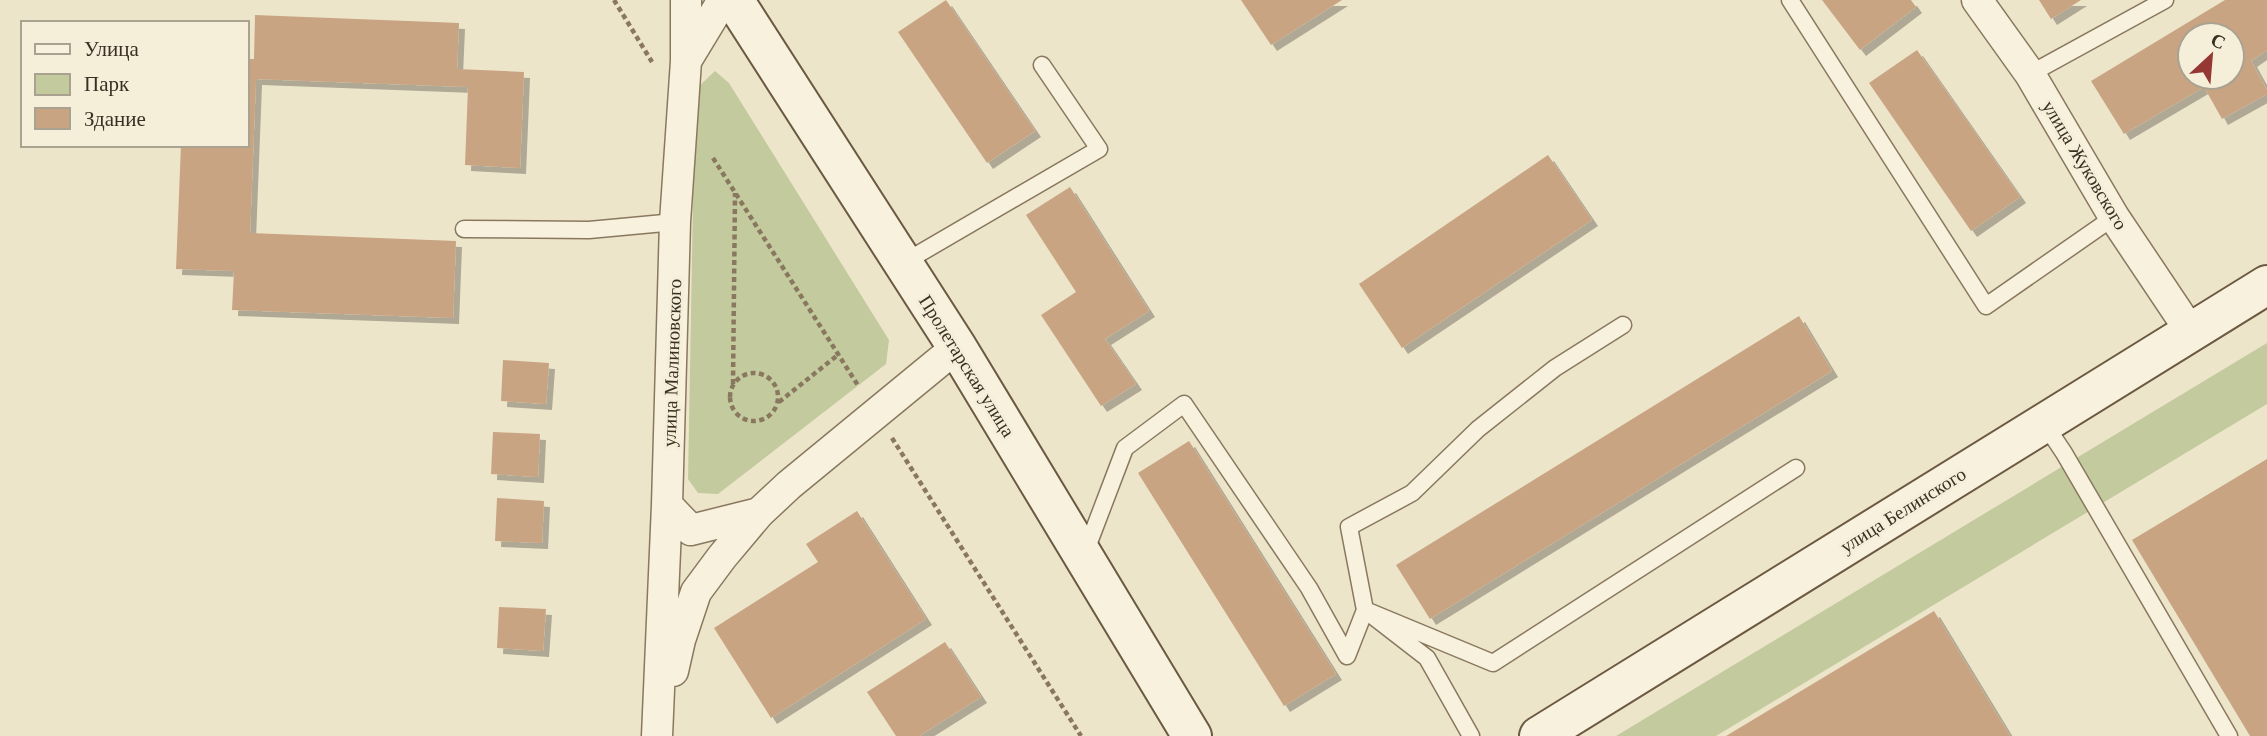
<svg xmlns="http://www.w3.org/2000/svg" width="2267" height="736" font-family="Georgia,serif">
  <style>
    .green { fill: #c3cb9e }
    .building { fill: #c9a482; fill-rule: evenodd; filter: url(#shadow) }
    .lines { fill: none; stroke-linecap: round; stroke-linejoin: round }
    .lane-casing { stroke: #89785f; stroke-width: 19 }
    .street-casing { stroke: #89785f; stroke-width: 33 }
    .secondary-casing { stroke: #6b5942; stroke-width: 42 }
    .path { stroke: #89785f; stroke-width: 4.5; stroke-dasharray: 5 3.5; stroke-linecap: butt }
    .lane { stroke: #f8f1dd; stroke-width: 16 }
    .street { stroke: #f8f1dd; stroke-width: 30 }
    .secondary { stroke: #f8f1dd; stroke-width: 38 }
    .labels { text-anchor: middle; dominant-baseline: central; stroke-width: 6; stroke-linejoin: round; paint-order: stroke }
    .street-label { font-size: 19px; fill: #3a2f22; stroke: #f5eed9 }
  </style>
  <defs>
    <filter id="shadow"><feDropShadow dx="6" dy="6" stdDeviation="0" flood-color="#0004"/></filter>
  </defs>
  <rect width="100%" height="100%" fill="#ede5ca"/>
  <path class="green" d="M715 71 729 83 889 340 886 364 718 494 698 493 688 479 695 90Z
    M2267 343V404L1716 736H1616Z"/>
  <path class="building" d="M946 0 1035 131 987 163 898 32Z
    M1241 0H1342L1271 45Z
    M1822 0H1911L1916 7 1860 50Z
    M2039 0H2081L2051 19Z
    M2225 0H2267V50L2251 61 2267 90V94L2222 119 2204 87 2124 134 2091 81ZM2190 35H2232V77H2190Z
    M255 15 459 23 457 69 524 72 520 168 465 165 468 87 256 79 250 233 456 241 453 318 232 310 234 271 176 269 181 145H247V59H254Z
    M1917 50 2020 197 1971 231 1869 83Z
    M1548 155 1592 220 1402 348 1359 284Z
    M1070 187 1149 311 1105 339 1136 384 1101 406 1041 315 1076 292 1026 215Z
    M1799 316 1832 371 1430 619 1396 565Z
    M503 360 549 363 546 404 501 401Z
    M493 432 540 434 538 477 491 474Z
    M1189 441 1336 674 1284 706 1138 473Z
    M2267 459V736H2250L2132 540Z
    M497 498 544 501 542 543 495 541Z
    M857 511 926 619 771 718 714 628 818 562 806 544Z
    M499 607 546 609 543 651 497 648Z
    M1934 611 2010 736H1726Z
    M945 642 981 697 919 736H896L867 692Z"/>
  <g class="lines">
    <defs>
      <path id="lane" d="M1790 0 1986 306 2114 217
        M2030 74 2165 0
        M464 229 589 230 675 222
        M903 263 1099 149 1042 65
        M2044 423 2064 453 2229 736
        M1085 553 1125 448 1184 404 1309 588 1347 656 1365 610 1493 663 1796 468
        M1471 736 1427 658 1365 610 1349 527 1412 493 1478 429 1555 368 1623 325"/>
      <path id="street" d="M1977 0 2030 74 2114 217 2191 332
        M686 61 723 0
        M667 505 691 530 759 513
        M673 671 680 640 696 592 722 557 759 513 789 485 957 347
        M657 736 667 505 675 222 686 61V0"/>
      <path id="secondary" d="M734 0 957 347 1192 736
        M1539 736 2267 285"/>
    </defs>
    <use href="#lane" class="lane-casing"/>
    <use href="#street" class="street-casing"/>
    <use href="#secondary" class="secondary-casing"/>
    <path class="path" d="M614 0 652 62
      M713 158 859 387
      M730 397a24 24 0 1 1 48 0a24 24 0 1 1-48 0Z
      M733 384 735 193
      M779 402 839 354
      M892 438 1081 736"/>
    <use href="#lane" class="lane"/>
    <use href="#street" class="street"/>
    <use href="#secondary" class="secondary"/>
  </g>
  <g class="labels">
    <g class="street-label">
      <text transform="translate(2085 165) rotate(59)">улица Жуковского</text>
      <text transform="translate(672 363) rotate(-88)">улица Малиновского</text>
      <text transform="translate(967 366) rotate(58)">Пролетарская улица</text>
      <text transform="translate(1903 510) rotate(-32)">улица Белинского</text>
    </g>
  </g>
  <rect x="21" y="21" width="228" height="126" fill="#f5eed9" stroke="#aaa290" stroke-width="2"/>
  <rect x="35" y="44" width="35" height="10" fill="#f8f1dd" stroke="#aaa290" stroke-width="2"/>
  <text x="84" y="56" font-size="21" fill="#3a2f22">Улица</text>
  <rect x="35" y="74" width="35" height="21" fill="#c3cb9e" stroke="#aaa290" stroke-width="2"/>
  <text x="84" y="91" font-size="21" fill="#3a2f22">Парк</text>
  <rect x="35" y="108" width="35" height="21" fill="#c9a482" stroke="#aaa290" stroke-width="2"/>
  <text x="84" y="126" font-size="21" fill="#3a2f22">Здание</text>
  <g transform="translate(2211 56) rotate(26)"><circle r="33" fill="#f5eed9" stroke="#aaa290" stroke-width="2"/>
  <path d="M0-5L12 26L0 18L-12 26Z" fill="#953732"/>
  <text y="-10" font-size="19" font-weight="bold" text-anchor="middle" fill="#3a2f22">С</text>
  </g>
</svg>
